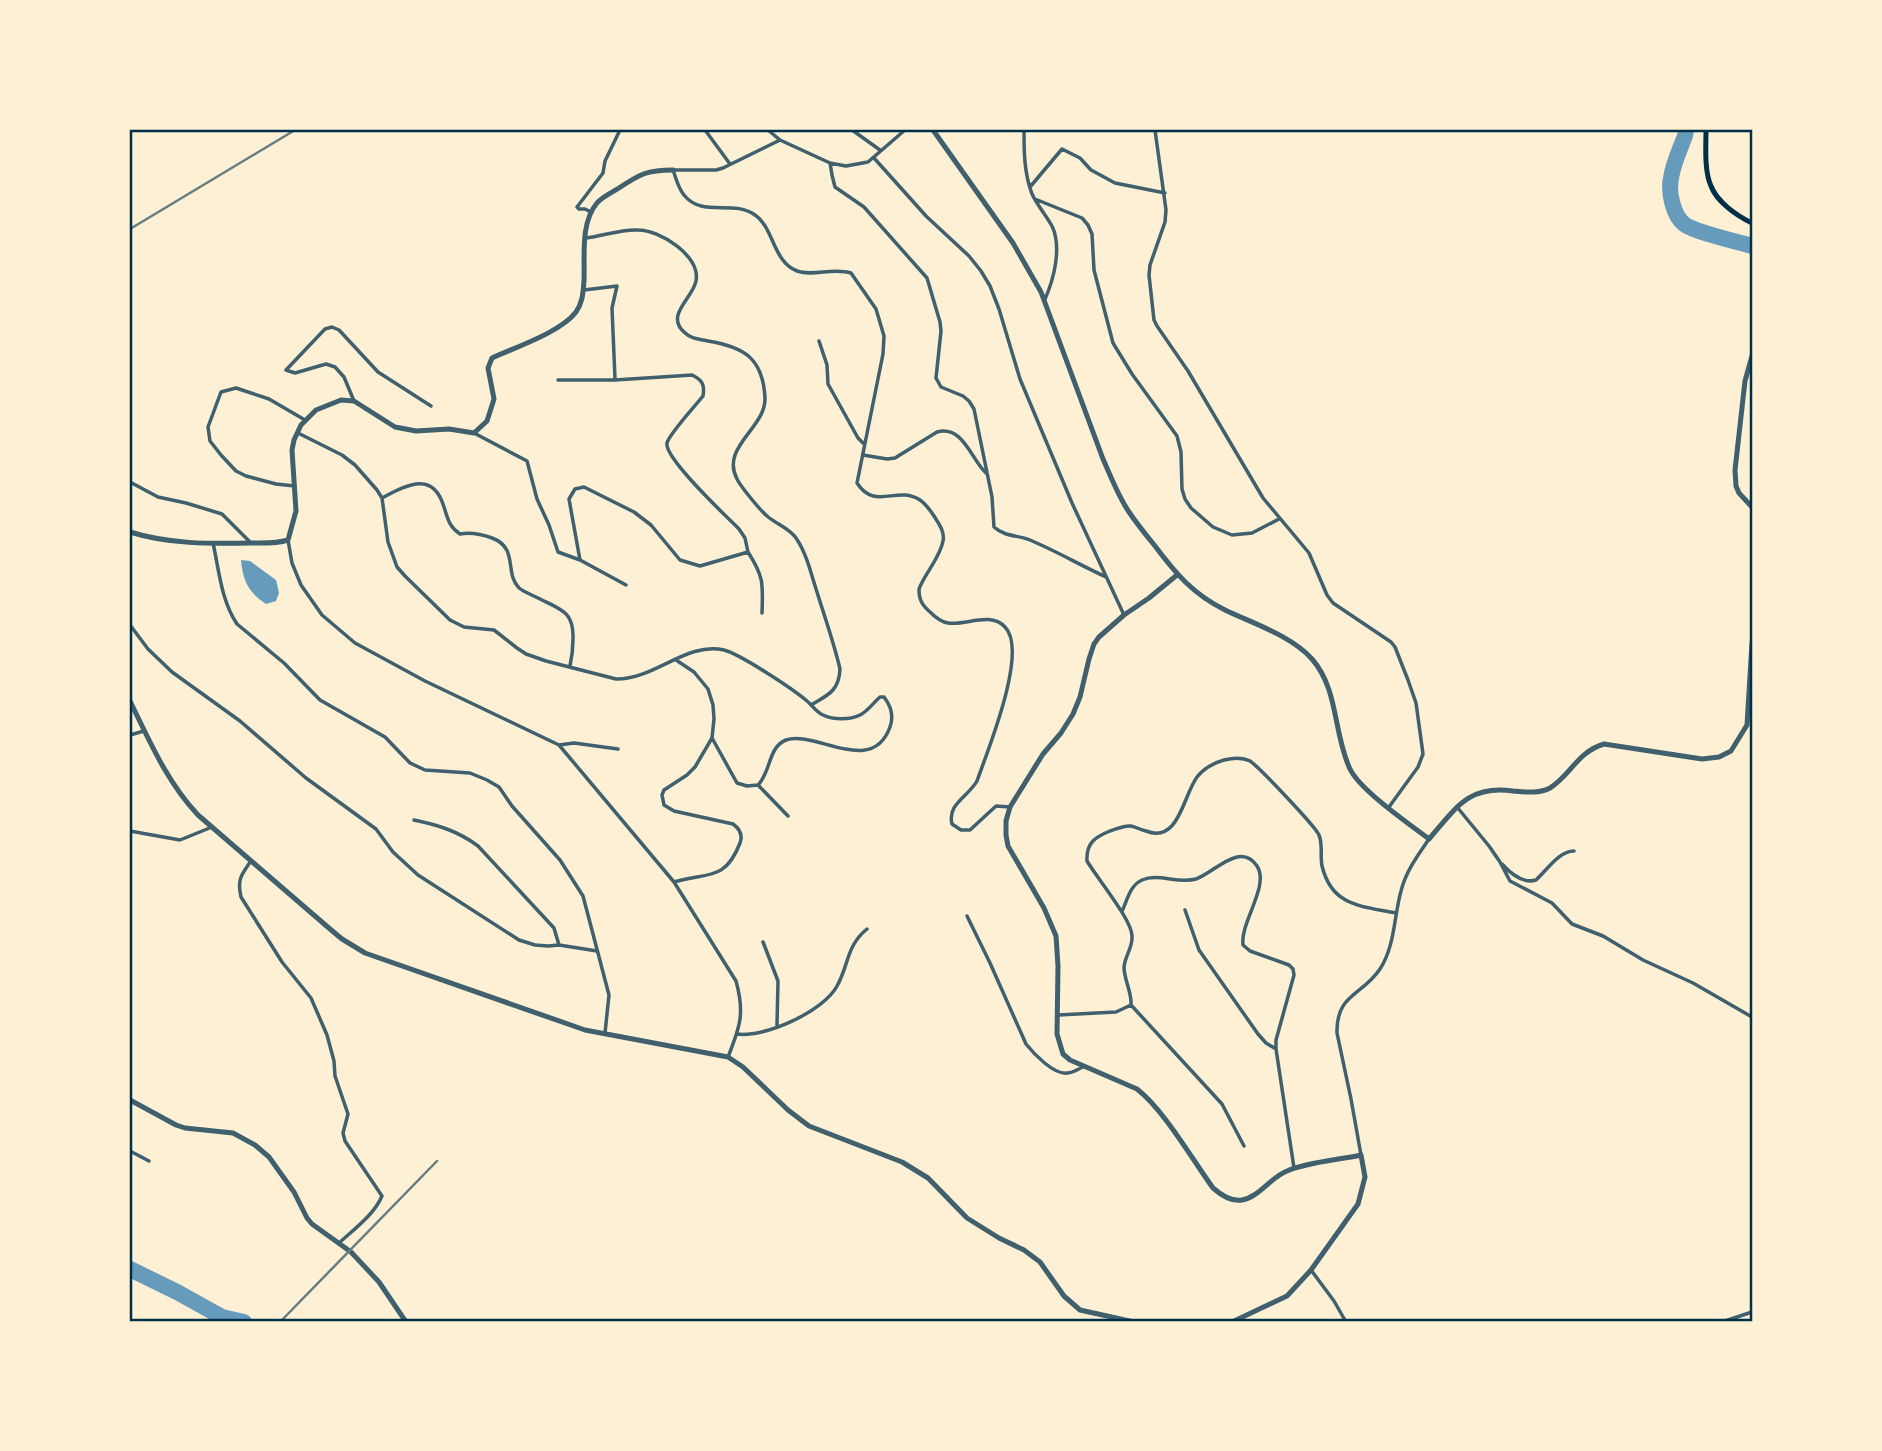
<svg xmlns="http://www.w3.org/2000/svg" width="1882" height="1451" font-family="Karla,sans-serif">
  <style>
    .water { fill: #669bbc }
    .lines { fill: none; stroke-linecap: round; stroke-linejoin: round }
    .river { stroke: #669bbc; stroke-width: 16 }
    .minor { stroke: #3f606c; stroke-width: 3.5 }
    .tertiary { stroke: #3f606c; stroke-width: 5 }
    .secondary { stroke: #003049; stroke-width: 5 }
    .rail { stroke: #657d81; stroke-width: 2.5 }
    .neatline { fill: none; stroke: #003049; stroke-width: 2.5 }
  </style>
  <rect width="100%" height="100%" fill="#fdf0d5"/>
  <path class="water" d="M241 560 250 561 276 580 279 593 276 601 266 604C248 592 243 581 241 560Z"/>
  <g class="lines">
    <path class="river" d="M1686 130 1685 136C1680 149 1673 164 1671 178 1668 192 1673 215 1684 224 1694 232 1738 242 1752 246
      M130 1269 177 1292 222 1317 244 1322"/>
    <path class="minor" d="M705 130 730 164
      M768 130 780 140 830 163 846 166 868 162 905 130
      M852 130 880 150
      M1024 130C1024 151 1024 173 1032 194 1037 205 1046 215 1052 226 1062 247 1054 279 1045 299
      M1155 130 1166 210 1165 222 1150 265 1149 275 1154 320 1157 326 1188 371 1263 498 1309 553 1327 595 1333 603 1391 642 1395 647 1408 680 1416 703 1423 754 1418 767 1389 807
      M780 140 723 168 716 170H673C676 178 678 188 684 195 702 218 733 199 755 215 774 228 773 262 797 271 813 277 833 267 851 273L876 309 884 336 883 354 857 483C875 511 897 485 920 500 926 504 930 510 934 516 939 524 945 532 943 541 940 558 925 573 919 589 919 600 922 605 930 612 935 617 941 622 948 623 966 626 990 611 1005 627 1029 651 987 752 977 781 968 797 947 804 952 824L961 830H970L996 806 1010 807
      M874 158 926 216 969 256 981 271 990 286 999 309 1020 379 1072 503 1124 615
      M830 163 832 175 835 187 864 207 927 278 940 322 941 331 936 378 941 387 963 396 969 401 974 409 992 497 994 527C1005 537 1018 535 1030 540 1056 551 1080 565 1106 577
      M1030 187 1062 149 1080 158 1091 170 1115 183 1165 193
      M1035 199 1082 218 1088 225 1092 234 1094 270 1113 343 1132 374 1177 436 1181 452 1182 489 1185 499 1191 508 1213 527 1232 535 1252 533 1279 519
      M591 212 585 209H579L577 207 603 173 605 161 620 130
      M586 238C603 236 621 229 638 230 660 230 701 256 696 281 693 298 665 315 684 332 691 339 699 339 708 341 744 347 763 358 765 398 766 428 720 447 737 479 741 487 760 510 767 516 776 524 789 528 796 538 807 554 811 574 817 592 825 618 834 643 840 669 839 691 828 695 811 705
      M584 290 617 286 612 308 615 379
      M819 341 827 365 828 384 858 438 863 443
      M558 380H615L692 375C702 380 705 384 703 396 696 405 669 434 667 443 664 458 726 516 739 529L745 538 748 552 700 566 680 560 651 525 634 512 584 487 575 489 569 499 580 560
      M354 401 344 377 335 367 326 364 295 373 286 370 325 329 332 327 339 330 378 372 431 406
      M298 433 342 455 355 465 377 490 382 498 388 542 397 567 405 576 450 620 464 627 494 630 517 648 526 654 546 661 616 679C654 680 687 641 724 650 740 654 793 689 807 701 812 705 816 712 823 715 833 720 850 720 860 715 868 711 873 703 880 697H884C891 706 894 716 890 727 872 777 816 730 786 740 768 747 771 772 758 785
      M474 433 527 461 537 499 549 525 558 552 580 560 626 585
      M863 455 887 459 895 458 937 432C963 425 971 459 986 473
      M130 482 158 497 186 503 222 514 250 542
      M295 486 276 484 246 476 236 471 221 455 210 441 208 427 221 392 236 388 269 399 305 420
      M382 498C407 485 433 470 444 507 448 519 449 527 460 534 472 532 481 534 492 538 519 548 504 573 519 588 524 592 532 595 538 598 561 610 574 611 573 639 573 649 572 657 570 666
      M288 540 292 563 301 585 322 615 355 643 425 681 559 745 574 743 618 749
      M213 543C219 570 221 600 237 624L284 663 320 700 385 737 410 763 425 770 470 773 487 780 499 787 512 806 560 860 583 896 609 995 605 1033
      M748 552C764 577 763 584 762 613
      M130 625 148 649 172 672 240 721 306 778 376 829 393 852 418 875 519 940 535 945 548 946 559 945 597 951
      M676 660 694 672 708 689 713 705 714 719 712 738 737 783 747 786 758 785 788 816
      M130 735 144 731
      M559 745 674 882 736 981C745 1013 740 1027 728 1057
      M1457 807 1489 846 1500 862 1510 881 1552 903 1572 924 1603 936 1643 960 1693 983 1752 1017
      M414 820C438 825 458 831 478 846L554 928 559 945
      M130 831 180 840 212 827
      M251 861C241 875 237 880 241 897L282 962 311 998 327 1035 334 1061 335 1076 348 1114 343 1133 345 1141 382 1196C374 1215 354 1229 339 1243
      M1502 864C1511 874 1523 884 1536 880 1547 870 1559 851 1574 851
      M674 882C707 872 725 882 740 843 743 835 740 829 733 824L674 811 664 805 662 795 664 790 687 775 695 767 712 738
      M1185 910 1199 950 1258 1034 1266 1043 1276 1049
      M1122 911C1127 901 1130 885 1142 880 1158 873 1178 884 1196 879 1214 873 1240 841 1257 866 1270 886 1240 922 1243 945L1250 951 1289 965 1293 969 1294 975 1276 1040V1049L1294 1168
      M967 916 990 963 1026 1044C1034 1054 1054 1075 1067 1073 1073 1073 1078 1069 1083 1067
      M763 942 778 981 777 1025
      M1131 1005 1222 1104 1244 1146
      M1058 1015 1116 1012 1131 1005C1132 992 1124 980 1124 967 1125 956 1133 947 1132 936 1132 920 1097 878 1087 861 1086 843 1095 837 1110 831 1117 829 1124 825 1131 826 1136 827 1141 830 1146 831 1179 844 1183 796 1197 777 1204 768 1214 763 1224 760 1232 758 1242 757 1250 761 1258 766 1315 826 1319 835 1323 845 1320 856 1322 866 1332 907 1362 906 1396 913
      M737 1034C765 1038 824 1011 837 986 849 965 846 946 867 929
      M130 1151 149 1161
      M1361 1155 1351 1099 1337 1033C1336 994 1362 996 1380 969 1395 946 1394 916 1401 891 1406 871 1418 855 1429 839
      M1311 1270 1334 1301 1346 1322
      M1722 1322 1752 1312"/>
    <path class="tertiary" d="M933 130 1013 243 1041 292 1103 459C1111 477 1118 496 1129 512 1137 524 1146 535 1155 546 1176 574 1193 594 1225 610 1252 623 1292 636 1312 659 1339 690 1333 733 1350 769 1360 790 1409 824 1429 839 1456 808 1468 785 1513 791 1525 792 1539 794 1550 788 1571 775 1577 752 1604 744L1702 759 1719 757 1731 751 1747 725 1752 643
      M1752 356 1745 381 1735 470 1736 486 1739 493 1752 507
      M130 532C168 544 210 544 250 543 263 543 275 544 288 540L296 511 292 450 294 440 301 425 316 410 341 400 354 401 395 427 416 431 449 429 474 433 487 421 494 399 488 368 492 358C516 347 561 332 576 312 583 302 583 292 584 281 585 257 580 223 597 203 602 197 611 193 619 188 640 174 647 170 673 170
      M1177 575 1149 598 1124 615 1099 637 1094 644 1089 659 1080 697 1073 714 1061 733 1043 754 1010 807 1006 821V835L1008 846 1044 908 1056 936 1058 966 1057 1034 1063 1054 1070 1060 1137 1089C1164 1110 1192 1159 1213 1188 1221 1195 1231 1202 1242 1200 1259 1197 1271 1177 1287 1171 1308 1162 1338 1160 1361 1155L1365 1177 1358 1204 1311 1270 1287 1296 1232 1322
      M130 701C150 742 167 782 198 815L330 929 342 939 365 953 585 1030 728 1057 743 1067 788 1110 809 1126 902 1162 928 1178 967 1218 999 1238 1024 1250 1040 1262 1064 1296 1080 1310 1134 1322
      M130 1100 176 1125 185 1128 233 1133 255 1145 269 1157 294 1192 307 1218 312 1224 351 1252 379 1282 406 1322"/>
    <path class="secondary" d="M1706 130C1706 145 1704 171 1711 186 1717 202 1737 216 1752 223"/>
    <path class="rail" d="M130 229 295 130
      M280 1322 437 1161"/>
  </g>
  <rect width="1882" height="1451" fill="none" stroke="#fdf0d5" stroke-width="262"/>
  <rect x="131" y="131" width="1620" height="1189" class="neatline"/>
</svg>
